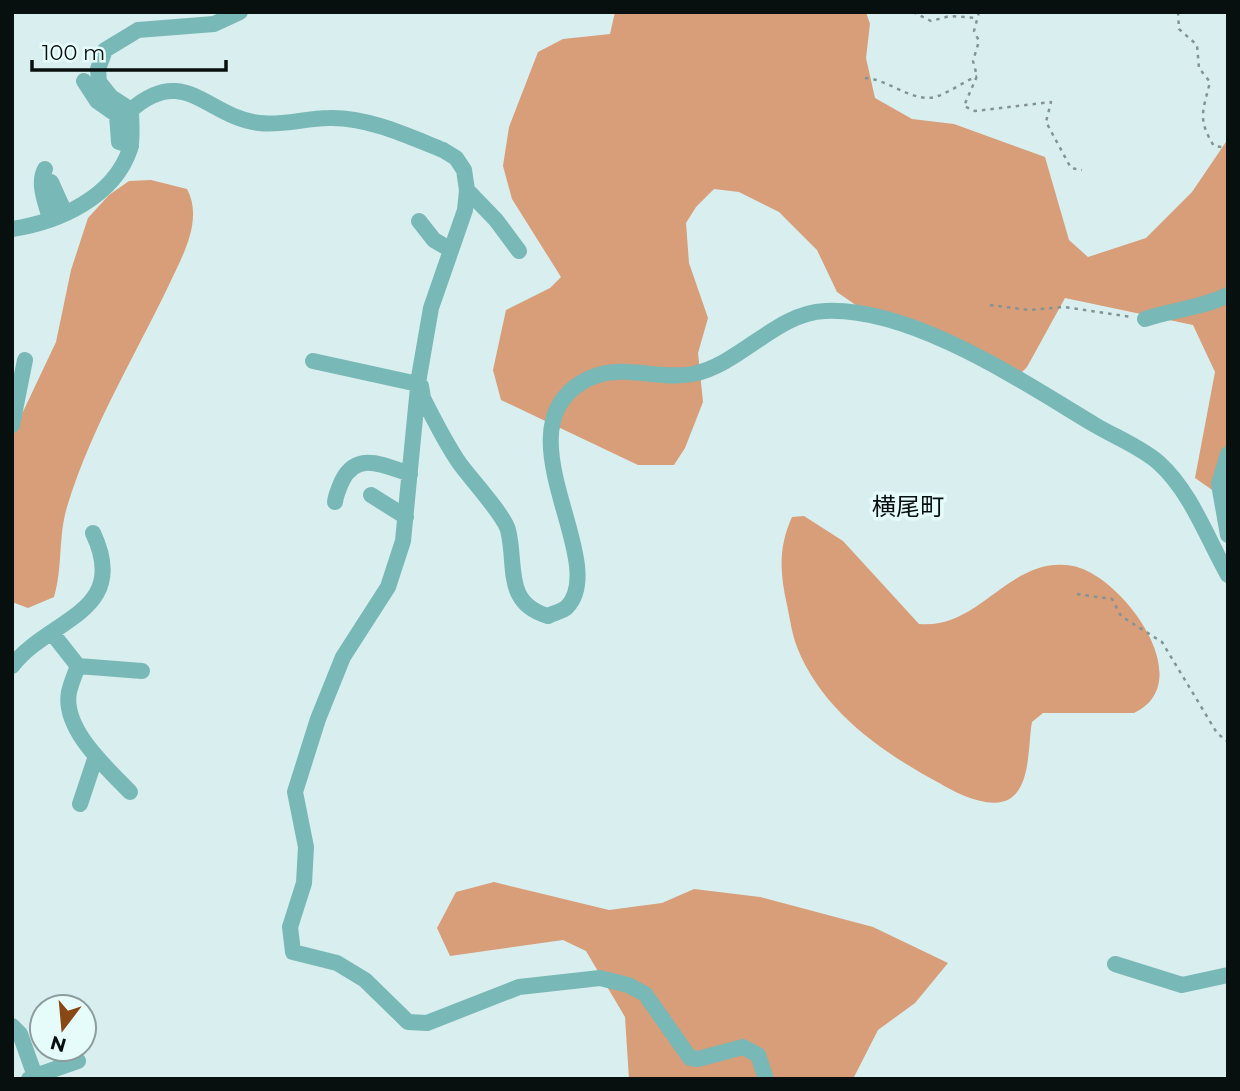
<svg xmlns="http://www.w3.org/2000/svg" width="1240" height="1091" font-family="Montserrat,'Noto Sans JP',sans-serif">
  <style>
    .forest { fill: #d89d79 }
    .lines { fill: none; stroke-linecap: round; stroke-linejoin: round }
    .path { stroke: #849494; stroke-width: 2.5; stroke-dasharray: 3.5 5; stroke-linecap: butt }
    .minor { stroke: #78b8b7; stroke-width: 16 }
    .labels { text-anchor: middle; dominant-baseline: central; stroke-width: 7; stroke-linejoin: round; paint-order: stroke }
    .quarter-label { font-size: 24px; fill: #080f0f; stroke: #e6fcfb }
  </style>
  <rect width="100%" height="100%" fill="#d9eeee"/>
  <path class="forest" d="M615 12H866L870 24 866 58 875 98 912 119 954 124 1045 157 1069 240 1088 257 1146 238 1192 192 1228 139V501L1195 478 1215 372 1193 325 1065 298 1027 367 1017 377 860 308 837 292 817 250 779 212 739 192 714 189 696 207 686 223 689 263 708 318 698 353 703 402 685 448 674 465H638L501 400 493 370 506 310 550 288 561 277 512 199 503 166 509 127 538 52 563 39 610 34Z
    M151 180 187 189C201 215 188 245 176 270 140 348 92 424 67 507 58 536 63 568 54 597L28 608 12 602V435L56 342 71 270 88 218 109 195 129 181Z
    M804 516 843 541 919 624C981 630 1010 554 1073 566 1123 576 1200 682 1134 713H1043L1032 722C1028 743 1031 784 1011 798 992 811 958 794 941 784 883 753 822 711 797 647 792 634 790 619 787 605 780 573 778 548 792 517Z
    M494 882 609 910 662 903 694 889 760 897 873 927 948 963 915 1003 878 1030 853 1079H629L625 1017 586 951 563 940 450 956 437 928 456 892Z"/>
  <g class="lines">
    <path class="path" d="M913 12 931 21 950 16 978 18
      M979 12 974 31 979 41 973 61 977 76 964 106 975 111 1051 102 1046 122 1071 168 1082 170
      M1178 12 1179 29 1197 45 1199 68 1210 82C1203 111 1197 119 1214 146L1228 148
      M865 78C889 79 915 105 938 96 951 91 964 82 977 76
      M990 305 1029 310 1065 307 1131 317
      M1077 594 1112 599 1121 616 1162 642 1217 733 1228 742"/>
    <path class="minor" d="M84 81 97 101 117 115 119 142 131 146
      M131 110 111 97 99 82 98 69 105 50 138 30 214 24 240 12
      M45 169C37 184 46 203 50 219
      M51 182 65 213
      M467 190 496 220 519 251
      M419 221 434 240 451 250
      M12 229C59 222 114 197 130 149 133 137 131 122 131 110 185 63 207 117 259 123 282 126 306 118 329 118 368 117 408 136 443 150L456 158 464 170 467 190 465 210 431 308 419 377 403 541 388 587 343 657 318 719 295 792 306 847 304 883 290 927 293 952 337 963 365 980 408 1022 427 1023 519 987 600 978 628 985 645 994 690 1058 698 1059 743 1047 758 1055 766 1079
      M1145 319C1172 310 1202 308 1228 295
      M313 361 418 384
      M421 386 423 398C434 420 446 444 460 464 471 479 504 515 508 530 517 565 503 603 548 616 554 613 563 611 567 607 611 561 498 430 584 381 619 361 655 381 693 374 741 364 776 313 825 311 912 307 1023 382 1095 425 1115 437 1141 447 1159 463 1191 492 1207 538 1228 575
      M12 425 25 360
      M1228 454 1219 484 1228 535
      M371 495 406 517
      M335 502C336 494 339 488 342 481 357 450 385 466 410 474
      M52 633 78 666C75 674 71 683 69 692 62 729 107 768 130 792
      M12 666C49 618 131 613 93 533
      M78 666 142 671
      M80 804 96 756
      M1115 964 1182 985 1228 975
      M12 1026 20 1034 35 1076 29 1079
      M35 1076 78 1061"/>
  </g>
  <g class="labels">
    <g class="quarter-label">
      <text x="908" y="506">横尾町</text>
    </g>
  </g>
  <rect width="1240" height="1091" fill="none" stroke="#080f0f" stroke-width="28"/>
  <g transform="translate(63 1028) rotate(196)"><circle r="33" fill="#e6fcfb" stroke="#8d9d9d" stroke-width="2"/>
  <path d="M0-5L12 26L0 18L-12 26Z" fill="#894715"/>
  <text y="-10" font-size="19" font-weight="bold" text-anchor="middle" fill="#080f0f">N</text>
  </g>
  <path d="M32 60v10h194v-10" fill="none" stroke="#080f0f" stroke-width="3.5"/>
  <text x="42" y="60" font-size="21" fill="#080f0f" stroke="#e6fcfb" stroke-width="5" paint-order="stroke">100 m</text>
</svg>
